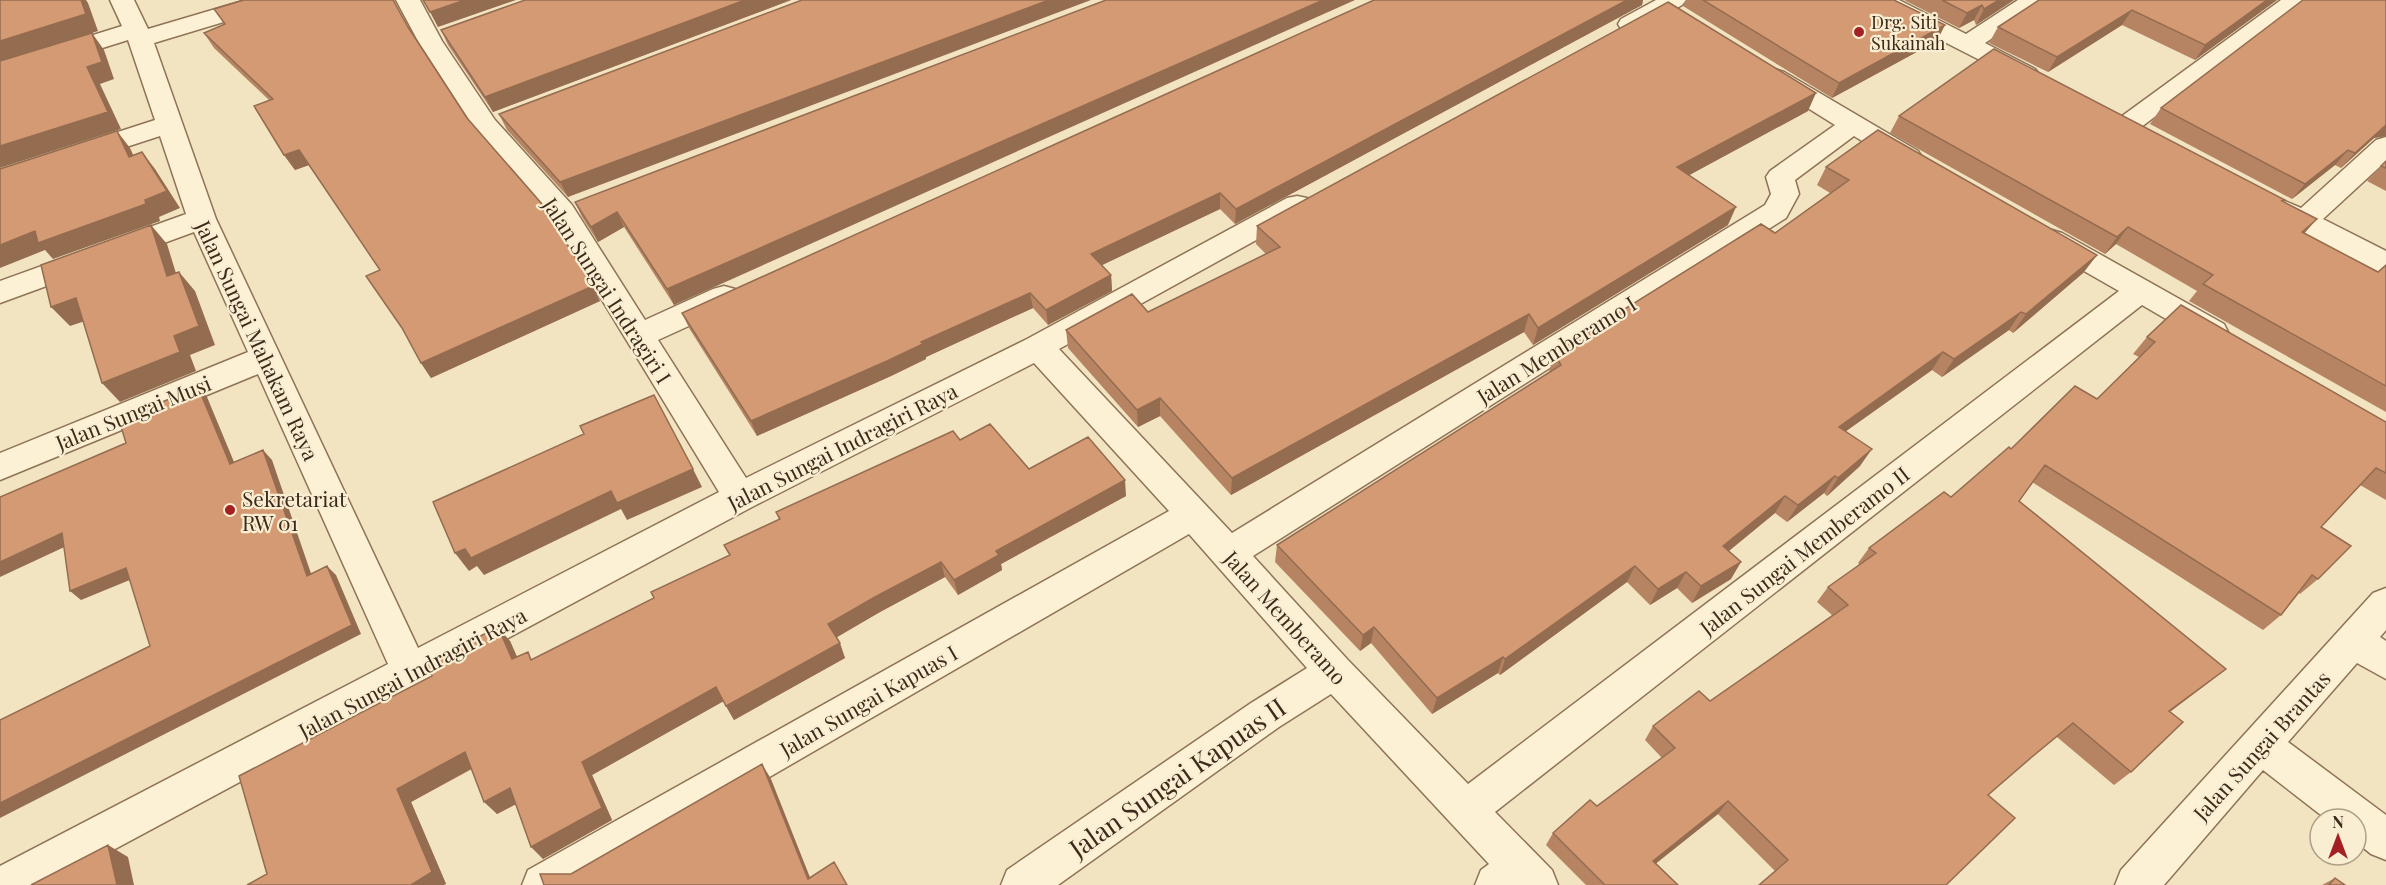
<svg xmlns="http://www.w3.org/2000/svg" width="2386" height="885" font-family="'Playfair Display',serif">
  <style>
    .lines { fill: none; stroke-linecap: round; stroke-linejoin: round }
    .minor-casing { stroke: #8e7356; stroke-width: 3 }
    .minor { fill: #fcf0d5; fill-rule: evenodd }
    .wall { fill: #b68463 }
    .shaded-wall { fill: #946c50 }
    .building { fill: #d49a73; stroke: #946c50; stroke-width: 1.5 }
    .poi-dot { fill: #a32023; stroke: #f9edd2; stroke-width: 2 }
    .labels { text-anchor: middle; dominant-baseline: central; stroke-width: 4.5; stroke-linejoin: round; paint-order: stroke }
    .far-poi-label { font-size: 18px; fill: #3c2b1c; stroke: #f9edd2; text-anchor: start }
    .street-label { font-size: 21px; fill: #3c2b1c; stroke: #f9edd2 }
    .poi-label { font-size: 21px; fill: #3c2b1c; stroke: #f9edd2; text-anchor: start }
    .near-street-label { font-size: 26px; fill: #3c2b1c; stroke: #f9edd2 }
  </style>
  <rect width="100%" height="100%" fill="#f2e3c1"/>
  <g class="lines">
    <defs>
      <path id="minor" d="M110 0H134L148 29 246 0H284L280 5 154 43 216 219 418 648 719 492 552 218 477 132 418 41 396 0H420L442 41 495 120 572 205 645 320 713 289 724 286 735 289 739 297 735 305 658 340 746 478 1027 339 1287 198 1297 196 1307 198 1311 205 1307 212 1059 349 1232 533 1765 205 1771 194 1766 177 1770 171 1835 125 1766 82 1762 77 1766 72 1775 69 1784 72 1918 151 1922 157 1918 163C1895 169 1873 147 1854 136L1795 180 1799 194 1786 218 1253 556 1347 659 1468 784 2119 291 2042 247 2038 240 2042 233 2052 230 2062 233 2224 324 2228 332 2224 340 2213 343 2202 340 2142 305 1495 812 1552 870 1558 885H1475L1481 870 1489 864 1331 694 1279 727 1058 885H1001L1007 870 1251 703 1307 668 1189 534 583 885H522L528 870 1169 511 1034 363 752 507 48 885H0V866L388 664 258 374 0 480V453L248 352 194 232 0 303V281L186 214 160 136 0 188V170L155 120 128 40 0 80V64L122 26Z
        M1656 0H1686L1682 5C1665 15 1642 34 1621 29L1618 24 1621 19Z
        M1868 0H1899L1966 34 2018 0H2046L2042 5 1985 43 2035 69 2039 74 2035 79 2026 82 2017 79 1872 5Z
        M2281 0H2308L2136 131 2127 133 2118 131 2114 125 2118 119Z
        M2386 137V161L2323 219 2386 251V274C2366 268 2268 219 2259 205L2263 198 2273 196 2301 208 2376 140Z
        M2386 588V630L2380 637 2386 641V679L2357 663 2288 742 2386 815V860L2371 854 2356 842V819H2326L2263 770 2164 885H2115L2121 870 2373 593Z"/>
    </defs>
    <use href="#minor" class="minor-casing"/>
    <use href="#minor" class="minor"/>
  </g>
  <path class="wall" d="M244 0H395L394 1 408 27 467 118 600 301 431 378 421 363 380 270 309 165 295 170 284 155 269 100 214 48 204 33 225 24 214 9Z
    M525 0H791L493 112 448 45 441 30Z
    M802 0 568 197 507 130 499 114Z
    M1106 0 674 305 624 227 598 242 582 217 575 202Z
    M1374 0H1643L1642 5 1235 224 1220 209 1101 265 1111 275 1112 291 1048 325 1033 308 926 357V359L891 376 757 436 689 328 682 313Z
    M1686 0H1894L1937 41 1832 98 1683 6Z
    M1904 0H2014L1976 25 1974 20 1959 28Z
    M2039 0H2277L2195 60 2122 25 2048 72 1989 43 1998 27Z
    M2386 0V136L2374 138 2341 168 2335 165 2292 199 2150 124 2161 108Z
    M1808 111 1689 175 1728 225 1533 345 1524 332 1231 495 1160 416 1138 427 1068 348 1066 330 1148 312 1266 254 1256 244 1257 226Z
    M1899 116 2283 201 2304 234 2378 272 2386 265V412L2189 301 2197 291 2116 244 2105 254 1890 133Z
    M2386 161V191L2367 181Z
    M1826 167 2097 255 2083 273 2013 333 2009 330 1942 377 1932 370 1846 431 1860 466 1827 496 1824 493 1787 522 1775 513 1729 551 1731 579 1692 603 1677 588 1650 605 1627 582 1500 675 1498 673 1432 714 1371 643 1360 651 1275 562 1277 545 1549 372 1554 353 1775 233 1830 193 1817 185Z
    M2147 337 2386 422V500L2360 485 2321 527 2318 579 2300 594 2299 593 2281 615 2263 630 2032 482 2019 501 2226 669 2170 712 2131 772 2114 785 2057 737 2018 769 1775 871 1718 814 1656 863 1678 885H1586L1546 845 1553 833 1597 806 1662 758 1645 740 1653 726 1710 701 1832 615 1817 602 1828 587 1860 565 1858 563 1869 548 1951 497 2011 449 2097 399 2139 357 2133 354Z
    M960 440 1029 469 1126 496 1001 564 1002 570 958 595 945 577 880 612 836 637 845 658 734 720 723 701 592 775 612 820 543 859 516 804 497 814 472 769 411 802 446 884 267 874 510 641 517 657 533 659 654 598 730 555 779 520 776 512Z
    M2335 878 2345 885H2322Z"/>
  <path class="shaded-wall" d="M81 0H86L88 3 98 31 92 33 104 50 114 79 100 84 121 129 0 168V146L87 67 0 62V41Z
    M465 0H516L438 27 430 12Z
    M745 0H791L493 112 485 97Z
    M1049 0H1091L568 197 560 182Z
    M1323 0H1355L674 305 667 289Z
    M1627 0H1643L1642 5 1235 224 1236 209Z
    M1999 0H2014L1976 25 1984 9Z
    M2267 0H2277L2195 60 2205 45Z
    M1982 5 1974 20 1959 28 1967 13Z
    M2132 10 2122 25 2048 72 2057 57Z
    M1945 25 1937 41 1832 98 1839 83Z
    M1816 93 1808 111 1671 185 1677 167Z
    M2386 125V136L2374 138 2341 168 2355 153Z
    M117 131 130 148 142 174 129 157Z
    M299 150 309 165 295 170 284 155Z
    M2348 150 2335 165 2292 199 2305 184Z
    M142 152 155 169 180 208 159 217 160 221 53 259 45 250 0 268V245L35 231 145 200Z
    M1220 193V209L1092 270 1091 254Z
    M1736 207 1728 225 1533 345 1538 328Z
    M617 212 624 227 598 242 591 227Z
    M2317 219 2302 236V232Z
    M151 225 167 244 183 296 167 276Z
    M2128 227 2116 244 2105 254 2117 237Z
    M2097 255 2083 273 2013 333 2026 314Z
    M179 272 195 291 215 345 190 355 196 371 120 402 102 383 174 336Z
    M1111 275 1112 291 1048 325 1046 310Z
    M593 286 600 301 431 378 421 363Z
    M1030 293 1033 308 926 357V359L891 376 757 436 751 421 921 342Z
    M76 298 94 318 70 326 51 307Z
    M2021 312 2009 330 1942 377 1954 359Z
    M1529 314 1524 332 1231 495 1232 478Z
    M1943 352 1932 370 1828 444 1839 427Z
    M198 387 207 397 239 474 230 464Z
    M1160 398V416L1138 427 1137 410Z
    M1872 449 1860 466 1827 496 1838 478Z
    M263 450 272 460 315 585 307 576Z
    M693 469 702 487 627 520 621 509 484 575 477 566 469 571 455 553 611 491Z
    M1835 476 1824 493 1787 522 1798 505Z
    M1125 480 1126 496 1001 564 1002 570 958 595 954 580 996 551Z
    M1785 496 1775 513 1714 563 1723 546Z
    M62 533 73 543 0 577V562Z
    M941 562 945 577 880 612 834 639 828 624 875 597Z
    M1741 562 1731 579 1692 603 1701 586Z
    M327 566 336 575 361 634 0 818V803Z
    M1635 566 1627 582 1500 675 1505 659Z
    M126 568 137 577 81 600 70 591Z
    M1686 572 1677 588 1650 605 1658 589Z
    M498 627 510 641 524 673 512 659Z
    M1374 627 1371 643 1360 651 1363 635Z
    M840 643 845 658 734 720 726 706Z
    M1503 657 1498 673 1432 714 1437 698Z
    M2226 669 2208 683 2152 725 2169 711Z
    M716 687 724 701 592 775 612 820 543 859 531 847 582 762Z
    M465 752 478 765 411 802 446 884 444 885H411L397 789Z
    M762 764 771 779 813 885 808 879Z
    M510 788 522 801 497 814 484 802Z
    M1728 801 1718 814 1644 873 1653 861Z
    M108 845 128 857 134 885H117Z"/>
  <path class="building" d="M0 0H81L86 14 0 41Z
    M244 0H393L408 27 467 118 542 204 593 286 421 363 402 328 366 276 380 270 299 150 284 155 254 106 273 99 204 33 225 24 214 9Z
    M423 0H465L430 12Z
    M525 0H745L485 97 441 30Z
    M802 0H1049L560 182 499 114Z
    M1106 0H1323L667 289 617 212 591 227 575 202Z
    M1374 0H1627L1236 209 1220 193 1091 254 1111 275 1046 310 1030 293 921 342 923 344 887 361 751 421 682 313Z
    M1703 0H1894L1945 25 1839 83Z
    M1942 0H1999L1984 9 1982 5 1967 13Z
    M2039 0H2267L2205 45 2132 10 2057 57 1998 27Z
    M2303 0H2386V125L2355 153 2348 150 2305 184 2161 108Z
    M1668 2 1816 93 1677 167 1736 207 1538 328 1529 314 1232 478 1160 398 1137 410 1066 330 1132 294 1148 312 1280 247 1257 226Z
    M92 33 102 62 87 67 108 112 0 146V61Z
    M1994 49 2285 200 2282 201 2317 219 2302 232 2378 272 2386 265V386L2203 284 2213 275 2128 227 2117 237 1899 116Z
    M1878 130 2097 255 2026 314 2021 312 1954 359 1943 352 1839 427 1872 449 1838 478 1835 476 1798 505 1785 496 1723 546 1741 562 1701 586 1686 572 1658 589 1635 566 1505 659 1503 657 1437 698 1374 627 1363 635 1277 545 1561 365 1554 353 1761 224 1775 233 1849 180 1826 167Z
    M117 131 129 157 142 152 167 191 145 200 146 204 38 243 35 231 0 245V169Z
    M2386 161V168L2381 166Z
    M151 225 167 276 179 272 199 326 174 336 180 352 102 383 76 298 51 307 41 265Z
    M2181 305 2386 422V473L2376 468 2321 527 2351 546 2318 579 2312 575 2281 615 2045 465 2019 501 2226 669 2169 711 2183 722 2131 772 2073 723 2033 756 1988 795 2015 818 1946 885H1759L1788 860 1728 801 1653 861 1678 885H1605L1553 833 1590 800 1597 806 1675 748 1653 726 1699 691 1710 701 1848 605 1828 587 1876 553 1869 548 1944 492 1951 497 2009 447 2011 449 2075 386 2097 399 2155 342 2147 337Z
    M198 387 230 464 263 450 307 576 327 566 352 625 0 803V720L150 646 126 568 70 591 62 533 0 562V497L126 443 119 420Z
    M654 395 693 469 617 503 611 491 471 558 465 549 455 553 433 502 584 434 580 426Z
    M990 424 1029 469 1088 437 1125 480 996 551 999 555 954 580 941 562 875 597 828 624 840 643 726 706 716 687 582 762 602 808 531 847 510 788 484 802 465 752 397 789 432 872 411 885H247L267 874 239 776 432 676 427 663 498 627 512 659 528 652 531 660 654 598 651 592 730 555 724 545 780 519 776 512 953 431 960 440Z
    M762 764 808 879 834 862 847 885H544L540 874H571Z
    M108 845 117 885H31Z
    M2335 878 2345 885H2329Z"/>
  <g class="poi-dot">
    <circle cx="1859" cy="32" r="6"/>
    <circle cx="230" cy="510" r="6"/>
  </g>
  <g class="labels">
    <g class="far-poi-label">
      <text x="1871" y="22">Drg. Siti<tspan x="1871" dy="21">Sukainah</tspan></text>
    </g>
    <g class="street-label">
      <text transform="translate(608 290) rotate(57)">Jalan Sungai Indragiri I</text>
      <text transform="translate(258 340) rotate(65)">Jalan Sungai Mahakam Raya</text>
      <text transform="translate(1556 349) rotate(-32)">Jalan Memberamo I</text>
      <text transform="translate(133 412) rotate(-22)">Jalan Sungai Musi</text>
      <text transform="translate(842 446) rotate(-27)">Jalan Sungai Indragiri Raya</text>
      <text transform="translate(1804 550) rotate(-38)">Jalan Sungai Memberamo II</text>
      <text transform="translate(1286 617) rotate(48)">Jalan Memberamo</text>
      <text transform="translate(412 672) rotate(-28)">Jalan Sungai Indragiri Raya</text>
      <text transform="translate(868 700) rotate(-30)">Jalan Sungai Kapuas I</text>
      <text transform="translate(2261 745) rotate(-48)">Jalan Sungai Brantas</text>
    </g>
    <g class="poi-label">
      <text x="242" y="498">Sekretariat<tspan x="242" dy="24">RW 01</tspan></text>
    </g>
    <g class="near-street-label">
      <text transform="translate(1177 777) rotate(-35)">Jalan Sungai Kapuas II</text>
    </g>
  </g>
  <g transform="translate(2338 837)"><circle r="28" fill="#f9edd2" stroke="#ad9f89" stroke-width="1.5"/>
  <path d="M0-4.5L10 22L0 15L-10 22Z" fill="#a32023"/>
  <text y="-9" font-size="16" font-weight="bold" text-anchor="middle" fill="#3c2b1c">N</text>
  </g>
</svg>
